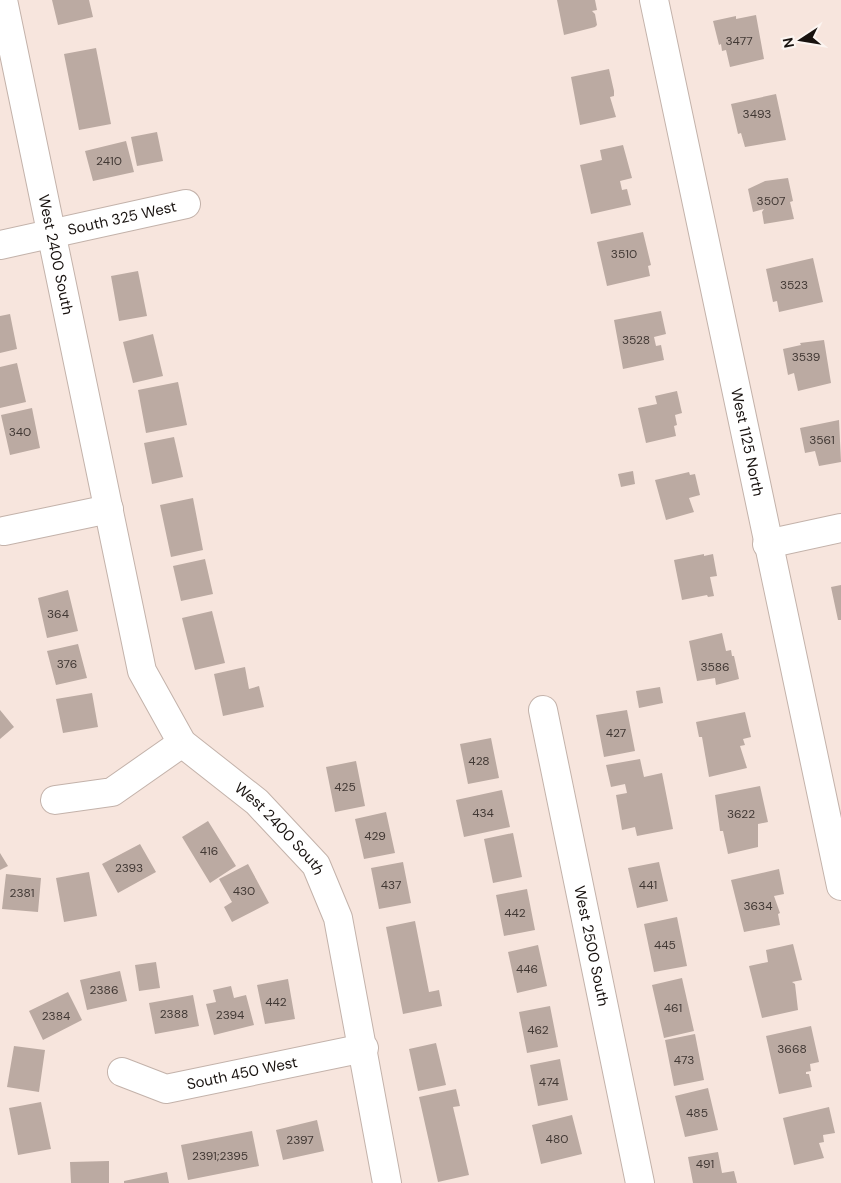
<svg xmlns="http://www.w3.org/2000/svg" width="841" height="1183" font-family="'DM Sans',sans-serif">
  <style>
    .building { fill: #bbaaa2 }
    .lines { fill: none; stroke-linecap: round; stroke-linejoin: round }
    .minor-casing { stroke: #c3b2aa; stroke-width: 30 }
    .minor { stroke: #fff; stroke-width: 28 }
    .labels { text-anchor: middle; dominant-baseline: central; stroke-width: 4; stroke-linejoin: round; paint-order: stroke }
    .number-label { font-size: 12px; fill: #413834 }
    .street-label { font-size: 15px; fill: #18120f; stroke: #fcf5f1 }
  </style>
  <rect width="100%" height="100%" fill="#f7e5dd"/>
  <path class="building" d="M52 0H89L93 17 58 25Z
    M557 0H595L597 10 592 11 595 14 597 25 595 27 564 35Z
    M756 15 764 59 730 67 726 50 722 51 721 44 719 45 713 21 736 16V19Z
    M96 48 111 124 79 130 64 54Z
    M609 69 614 91V96L610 97 616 117 580 125 571 77Z
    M776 94 786 140 745 147 741 133 738 134 731 104Z
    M157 132 163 161 137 166 131 137Z
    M126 141 134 172 93 181 85 151Z
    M623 145 632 178 620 181 622 190 627 189 631 205 591 214 580 165 602 160 600 150Z
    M788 178 793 201 790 202 794 219 764 224 762 212 764 209 753 212 748 189 765 181Z
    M643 232 651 265 648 266 650 276 607 286 597 242Z
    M813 258 823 302 779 312 777 301 773 302 766 269Z
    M138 271 147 316 119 321 111 276Z
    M661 311 666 334 654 337 656 346 661 345 664 360 623 369 614 320Z
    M10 314 17 349 0 353V316Z
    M153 334 163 376 133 383 123 342Z
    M824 340 831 383 798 391 794 373 788 375 783 349 801 345 800 343Z
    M17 363 26 402 0 408V367Z
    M178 382 187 425 146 433 138 390Z
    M677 391 682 413 675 415 677 425 674 426 676 436 646 443 638 408 657 404 655 396Z
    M32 408 40 448 10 455 1 415Z
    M839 420 841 462 819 466 815 451 805 453 800 428Z
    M174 437 183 477 152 484 144 443Z
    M633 471 635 484 621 487 618 474Z
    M689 472 690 475 695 474 700 495 689 498 694 512 666 520 655 480Z
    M193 498 203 550 171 557 160 505Z
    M704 554V556L713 554 717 576 710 577 714 596 708 597 707 595 682 600 674 560Z
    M205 559 213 594 181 601 173 566Z
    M841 585V620H838L831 587Z
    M68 590 78 631 47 638 38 598Z
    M212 611 225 663 195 670 182 618Z
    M722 633 726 651 731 650 732 656H734L739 679 716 685 715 678 697 681 689 641Z
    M78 644 87 678 56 685 47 651Z
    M245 667 249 689 259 686 264 707 223 716 214 674Z
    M660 687 663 703 639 708 636 691Z
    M92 693 98 727 63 733 56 699Z
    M0 710 14 727 0 739Z
    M627 710 635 751 604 757 596 715Z
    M745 712 751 737 743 739 745 745 740 746 747 768 709 777 702 737H699L696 722Z
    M491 738 499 778 468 784 460 744Z
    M640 759 644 777 662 773 673 829 637 836 635 827 622 830 616 795 627 793 625 784 611 787 606 765Z
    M356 761 365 806 335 812 326 767Z
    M760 786 768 822 758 824V847L728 854 723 831H720L715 795Z
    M502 790 510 827 464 837 456 800Z
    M386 812 395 853 364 859 355 819Z
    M208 821 236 866 210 883 182 837Z
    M513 833 522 877 493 883 484 839Z
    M140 844 156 872 118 893 102 864Z
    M0 853 8 866 0 870Z
    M403 862 411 903 379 909 371 868Z
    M659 862 668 901 637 908 628 868Z
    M248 864 269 903 232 922 224 907 232 902 219 879Z
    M779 869 784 894 774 896 780 913 778 914 780 925 744 932 731 880Z
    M89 872 97 916 64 922 56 878Z
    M6 874 41 878 38 912 2 909Z
    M527 889 535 930 504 936 496 895Z
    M677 917 687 966 654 972 644 924Z
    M415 921 429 992 439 990 442 1006 403 1014 386 927Z
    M793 944 802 980 792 982 795 984 798 1010 762 1018 749 966 768 962 766 950Z
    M538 945 547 986 517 993 508 952Z
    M156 962 160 988 139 991 135 965Z
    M120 971 127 1001 87 1010 80 980Z
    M682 978 694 1031 664 1038 652 985Z
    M288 979 295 1019 265 1024 257 985Z
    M231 986 234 998 246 995 254 1025 214 1035 206 1004 216 1002 213 990Z
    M68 992 82 1020 43 1040 29 1011Z
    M193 995 199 1026 155 1034 149 1003Z
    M550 1006 558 1047 527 1053 519 1012Z
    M811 1026 819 1062 810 1064 811 1071 806 1072V1074H809L812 1087 779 1094 766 1036Z
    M695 1034 704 1080 674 1086 665 1040Z
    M436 1043 446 1085 418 1091 409 1049Z
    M14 1046 45 1050 39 1092 7 1087Z
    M560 1059 568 1100 538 1106 530 1065Z
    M708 1088 718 1130 685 1137 675 1096Z
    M456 1089 460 1106 453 1107 469 1175 438 1182 419 1097Z
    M41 1102 51 1149 18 1155 9 1108Z
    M829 1107 835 1133 823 1135 824 1142 819 1143 824 1158 794 1165 783 1118Z
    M572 1115 582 1154 541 1164 532 1125Z
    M317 1120 324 1151 283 1160 276 1130Z
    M252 1131 259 1166 188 1180 181 1145Z
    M718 1152 722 1173 734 1171 737 1183H693L688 1157Z
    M109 1161V1183H71L70 1162Z
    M167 1172 169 1183H124V1181Z"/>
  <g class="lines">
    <defs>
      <g id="minor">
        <path id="s1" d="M3 0 142 671 182 743 257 802 316 865 338 918 387 1183"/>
        <path id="s2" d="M654 0 841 886"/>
        <path id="s3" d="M0 245 186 204"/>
        <path d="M4 531 109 509"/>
        <path d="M767 544 841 528"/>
        <path id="s4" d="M543 710 640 1183"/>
        <path d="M55 800 112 792 182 743"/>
        <path id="s5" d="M122 1072 166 1089 364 1048"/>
      </g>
    </defs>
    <use href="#minor" class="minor-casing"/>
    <use href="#minor" class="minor"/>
  </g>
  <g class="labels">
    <g class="number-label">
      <text x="739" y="41">3477</text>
      <text x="757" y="114">3493</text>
      <text x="109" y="161">2410</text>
      <text x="771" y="201">3507</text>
      <text x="624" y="254">3510</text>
      <text x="794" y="285">3523</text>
      <text x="636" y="340">3528</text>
      <text x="806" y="357">3539</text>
      <text x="20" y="432">340</text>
      <text x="822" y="440">3561</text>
      <text x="58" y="614">364</text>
      <text x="67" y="664">376</text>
      <text x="715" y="667">3586</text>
      <text x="616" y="733">427</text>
      <text x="479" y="761">428</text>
      <text x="345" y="787">425</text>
      <text x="483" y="813">434</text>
      <text x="741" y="814">3622</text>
      <text x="375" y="836">429</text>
      <text x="209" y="851">416</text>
      <text x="129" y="868">2393</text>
      <text x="391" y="885">437</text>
      <text x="648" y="885">441</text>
      <text x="244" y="891">430</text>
      <text x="22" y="893">2381</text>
      <text x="758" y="906">3634</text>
      <text x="515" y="913">442</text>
      <text x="665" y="945">445</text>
      <text x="527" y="969">446</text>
      <text x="104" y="990">2386</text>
      <text x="276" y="1002">442</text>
      <text x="673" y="1008">461</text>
      <text x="174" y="1014">2388</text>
      <text x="230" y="1015">2394</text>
      <text x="56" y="1016">2384</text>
      <text x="538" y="1030">462</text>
      <text x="792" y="1049">3668</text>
      <text x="684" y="1060">473</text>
      <text x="549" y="1082">474</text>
      <text x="697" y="1113">485</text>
      <text x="557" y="1139">480</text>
      <text x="300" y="1140">2397</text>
      <text x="220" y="1156">2391;2395</text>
      <text x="705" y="1164">491</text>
    </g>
    <g class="street-label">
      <text stroke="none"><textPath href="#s3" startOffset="125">South 325 West</textPath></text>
      <text stroke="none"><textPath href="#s1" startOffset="260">West 2400 South</textPath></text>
      <text stroke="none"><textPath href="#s2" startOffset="452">West 1125 North</textPath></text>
      <text stroke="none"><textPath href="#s1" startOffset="898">West 2400 South</textPath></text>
      <text stroke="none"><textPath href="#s4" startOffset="241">West 2500 South</textPath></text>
      <text stroke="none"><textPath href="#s5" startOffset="125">South 450 West</textPath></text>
    </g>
  </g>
  <g transform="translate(801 40) rotate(258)" stroke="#fcf5f1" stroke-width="4" paint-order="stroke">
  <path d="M0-4L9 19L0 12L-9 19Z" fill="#18120f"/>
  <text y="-8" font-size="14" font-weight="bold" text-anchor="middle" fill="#18120f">N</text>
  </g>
</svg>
